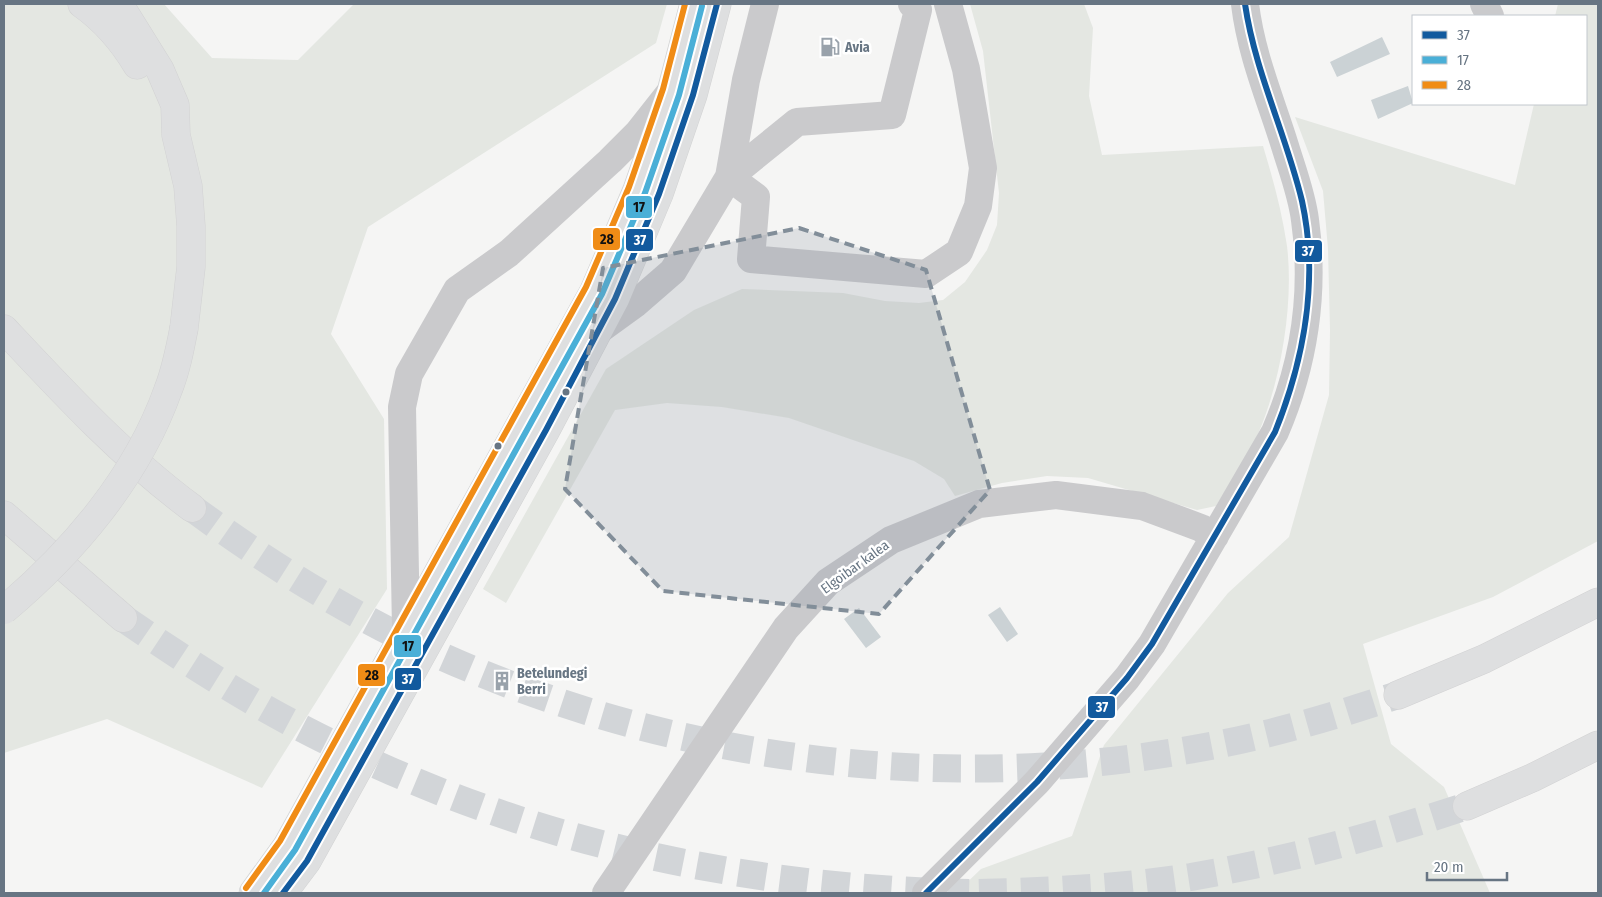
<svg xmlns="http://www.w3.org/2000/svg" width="1602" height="897" font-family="'Fira Sans Condensed',sans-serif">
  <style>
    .green { fill: #e4e7e2 }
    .water { fill: #cbd2d5 }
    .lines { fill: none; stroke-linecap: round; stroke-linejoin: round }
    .highway-tunnel { stroke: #d2d5d8; stroke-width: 28; stroke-dasharray: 28 14; stroke-linecap: butt }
    .major-casing { stroke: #d2d3d3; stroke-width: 29 }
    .highway-casing { stroke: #d2d2d3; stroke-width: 29 }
    .minor { stroke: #cacacc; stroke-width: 28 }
    .major { stroke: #dedfe0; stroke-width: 28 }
    .highway { stroke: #dedfe0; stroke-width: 28 }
    .highway-bridge-casing { stroke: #d2d2d3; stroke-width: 29; stroke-linecap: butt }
    .highway-bridge { stroke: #dedfe0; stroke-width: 28 }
    .bus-1-casing { stroke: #fff; stroke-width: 10 }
    .bus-2-casing { stroke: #fff; stroke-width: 10 }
    .bus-3-casing { stroke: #fff; stroke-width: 10 }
    .bus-1 { stroke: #125a9e; stroke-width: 6 }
    .bus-2 { stroke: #4aafd7; stroke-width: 6 }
    .bus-3 { stroke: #f08c16; stroke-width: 6 }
    .marked { fill: #828e99; fill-opacity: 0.2; stroke: #828e99; stroke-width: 4; stroke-dasharray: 10 6; stroke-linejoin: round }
    .bus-dot { fill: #677583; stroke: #fff; stroke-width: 2 }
    .labels { text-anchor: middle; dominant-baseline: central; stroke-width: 5; stroke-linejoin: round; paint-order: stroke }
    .poi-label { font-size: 14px; font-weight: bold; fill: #677583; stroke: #fff; text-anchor: start }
    .street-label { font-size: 14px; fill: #677583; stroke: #fff }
    .line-badge { stroke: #fff; stroke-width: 2 }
    .badge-label { font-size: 14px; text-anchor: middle; font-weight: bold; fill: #fff }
    .pale-badge-label { font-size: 14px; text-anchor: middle; font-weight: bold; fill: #111 }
  </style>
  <rect width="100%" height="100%" fill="#f5f5f4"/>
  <path class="green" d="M4 4H164L212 58 298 60 354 4H667L656 43 368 227 331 334 384 419 387 589 262 788 107 719 4 753Z
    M970 4H1084L1093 28 1089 96 1102 155 1263 146C1273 179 1282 212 1287 246 1294 303 1281 381 1258 434 1247 459 1230 483 1216 506L1197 510 1088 478 1047 476 1002 483 955 496 944 479 914 461 789 418 722 407 667 403 615 410 506 603 483 589 606 369 694 310 742 289 843 293 885 301 919 303 943 300 965 282 987 250 997 225 999 193 983 51Z
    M1558 4H1598V541L1493 597 1363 644 1391 744 1444 787 1490 893H956L981 869 1072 836 1104 745 1228 593 1289 537 1329 395 1330 330 1328 249 1323 191 1295 117 1515 185 1534 104H1586V16H1555Z"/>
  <path class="water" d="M1382 37 1390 54 1337 77 1330 62Z
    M1408 86 1413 103 1378 119 1371 100Z
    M1000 607 1018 634 1007 642 988 615Z
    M859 608 881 637 866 648 844 619Z"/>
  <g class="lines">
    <path class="highway-tunnel" d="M192 508C262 559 336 606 415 644 654 758 927 795 1188 750 1260 738 1329 718 1398 695
      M123 618C187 662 252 704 321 738 526 842 741 888 969 893
      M979 893C1050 891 1121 888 1191 877 1285 861 1376 836 1467 806"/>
    <defs>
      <path id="major" d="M253 893 287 846 594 291 637 190 671 92 694 4
        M283 893 307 861 546 430 615 299 659 194 693 95 717 4"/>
      <path id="highway" d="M82 4C106 21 122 40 137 65
        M119 4 160 70 175 105 176 135 188 186 191 226V267L184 328
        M4 329C63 392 122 456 192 508
        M4 515 123 618
        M1398 695 1484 659 1598 602
        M1467 806 1532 778 1598 745"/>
    </defs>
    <use href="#major" class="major-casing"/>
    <use href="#highway" class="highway-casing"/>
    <path class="minor" d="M765 4 746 80 729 177 756 197 751 259 926 274 959 252 978 206 983 168 966 69 948 4
      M1484 4 1490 16
      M595 333 635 304 673 271 729 177 797 122 892 115 918 10 912 4
      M406 630 402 407 409 374 457 290 509 253 610 161 638 133 668 95
      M606 893 786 628 828 582 891 540 979 504 1056 495 1142 506 1201 528 1215 536
      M926 893 1037 782 1127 678 1152 644 1275 432C1304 365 1315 292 1305 220 1302 195 1292 169 1285 146 1270 98 1251 54 1245 4"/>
    <use href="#major" class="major"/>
    <use href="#highway" class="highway"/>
    <defs>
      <path id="highway-bridge" d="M4 610C73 552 137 477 168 390 176 370 180 349 184 328"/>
    </defs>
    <use href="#highway-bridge" class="highway-bridge-casing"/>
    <use href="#highway-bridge" class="highway-bridge"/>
    <defs>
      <path id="bus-1" d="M283 893 307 861 546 430 615 299 659 194 693 95 717 4
        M926 893 1037 782 1127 678 1152 644 1275 432C1304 360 1319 279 1302 201 1286 134 1255 72 1245 4"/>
      <path id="bus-2" d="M264 893 295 850 602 294 645 193 679 95 702 6"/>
      <path id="bus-3" d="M246 888 280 841 586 287 629 187 663 89 685 4"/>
    </defs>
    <use href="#bus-1" class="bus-1-casing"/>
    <use href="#bus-2" class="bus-2-casing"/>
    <use href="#bus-3" class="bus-3-casing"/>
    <use href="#bus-1" class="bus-1"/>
    <use href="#bus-2" class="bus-2"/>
    <use href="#bus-3" class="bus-3"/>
  </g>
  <path class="marked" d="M799 228 926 270 990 490 879 614 663 591 565 489 603 268Z"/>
  <defs>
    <symbol id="fuel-bare" viewBox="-9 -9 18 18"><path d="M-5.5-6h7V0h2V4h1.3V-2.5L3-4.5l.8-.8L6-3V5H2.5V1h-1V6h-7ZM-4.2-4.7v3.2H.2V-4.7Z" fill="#99a2ab" stroke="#fff" stroke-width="2.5" paint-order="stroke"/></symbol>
    <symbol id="building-bare" viewBox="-9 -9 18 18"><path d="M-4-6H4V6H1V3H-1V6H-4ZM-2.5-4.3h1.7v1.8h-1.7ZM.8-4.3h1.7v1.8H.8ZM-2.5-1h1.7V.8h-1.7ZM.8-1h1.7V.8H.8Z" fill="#99a2ab" stroke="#fff" stroke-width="2.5" paint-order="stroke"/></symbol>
  </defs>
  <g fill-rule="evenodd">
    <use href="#fuel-bare" x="816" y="33" width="28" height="28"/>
    <use href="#building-bare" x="488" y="667" width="28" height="28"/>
  </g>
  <g class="bus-dot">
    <circle cx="566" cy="392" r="4.5"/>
    <circle cx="498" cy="446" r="4.5"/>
  </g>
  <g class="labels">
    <g class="poi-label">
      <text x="845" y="47">Avia</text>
      <text x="517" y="673">Betelundegi<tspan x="517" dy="16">Berri</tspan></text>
    </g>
    <g class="street-label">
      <text transform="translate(855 567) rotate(-36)">Elgoibar kalea</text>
    </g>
  </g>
  <g class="line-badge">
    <rect x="625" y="195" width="28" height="24" rx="5" fill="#4aafd7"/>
    <rect x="592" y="227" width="29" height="24" rx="5" fill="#f08c16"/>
    <rect x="625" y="228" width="29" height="24" rx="5" fill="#125a9e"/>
    <rect x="1294" y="239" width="29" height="24" rx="5" fill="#125a9e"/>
    <rect x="393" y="634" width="29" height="24" rx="5" fill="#4aafd7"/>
    <rect x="357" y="663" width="29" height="24" rx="5" fill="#f08c16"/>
    <rect x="394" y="667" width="28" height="24" rx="5" fill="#125a9e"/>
    <rect x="1087" y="695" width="29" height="24" rx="5" fill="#125a9e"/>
  </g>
  <g class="badge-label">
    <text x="640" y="245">37</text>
    <text x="1308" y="256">37</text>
    <text x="408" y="684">37</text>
    <text x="1102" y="712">37</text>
  </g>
  <g class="pale-badge-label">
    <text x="639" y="212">17</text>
    <text x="607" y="244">28</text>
    <text x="408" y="651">17</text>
    <text x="372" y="680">28</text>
  </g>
  <rect width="1602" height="897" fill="none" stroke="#677583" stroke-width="10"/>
  <rect x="1412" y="15" width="175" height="90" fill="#ffffff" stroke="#c2c8cd"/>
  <rect x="1422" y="31" width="25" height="8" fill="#125a9e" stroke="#c2c8cd"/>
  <text x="1457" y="40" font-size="15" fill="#677583">37</text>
  <rect x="1422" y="56" width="25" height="8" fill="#4aafd7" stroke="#c2c8cd"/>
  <text x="1457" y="65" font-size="15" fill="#677583">17</text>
  <rect x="1422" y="81" width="25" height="8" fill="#f08c16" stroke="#c2c8cd"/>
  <text x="1457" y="90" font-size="15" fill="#677583">28</text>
  <path d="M1427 872v8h80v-8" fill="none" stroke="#677583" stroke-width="2.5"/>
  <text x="1434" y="872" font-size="15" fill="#677583" stroke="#ffffff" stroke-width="4" paint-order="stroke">20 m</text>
</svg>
